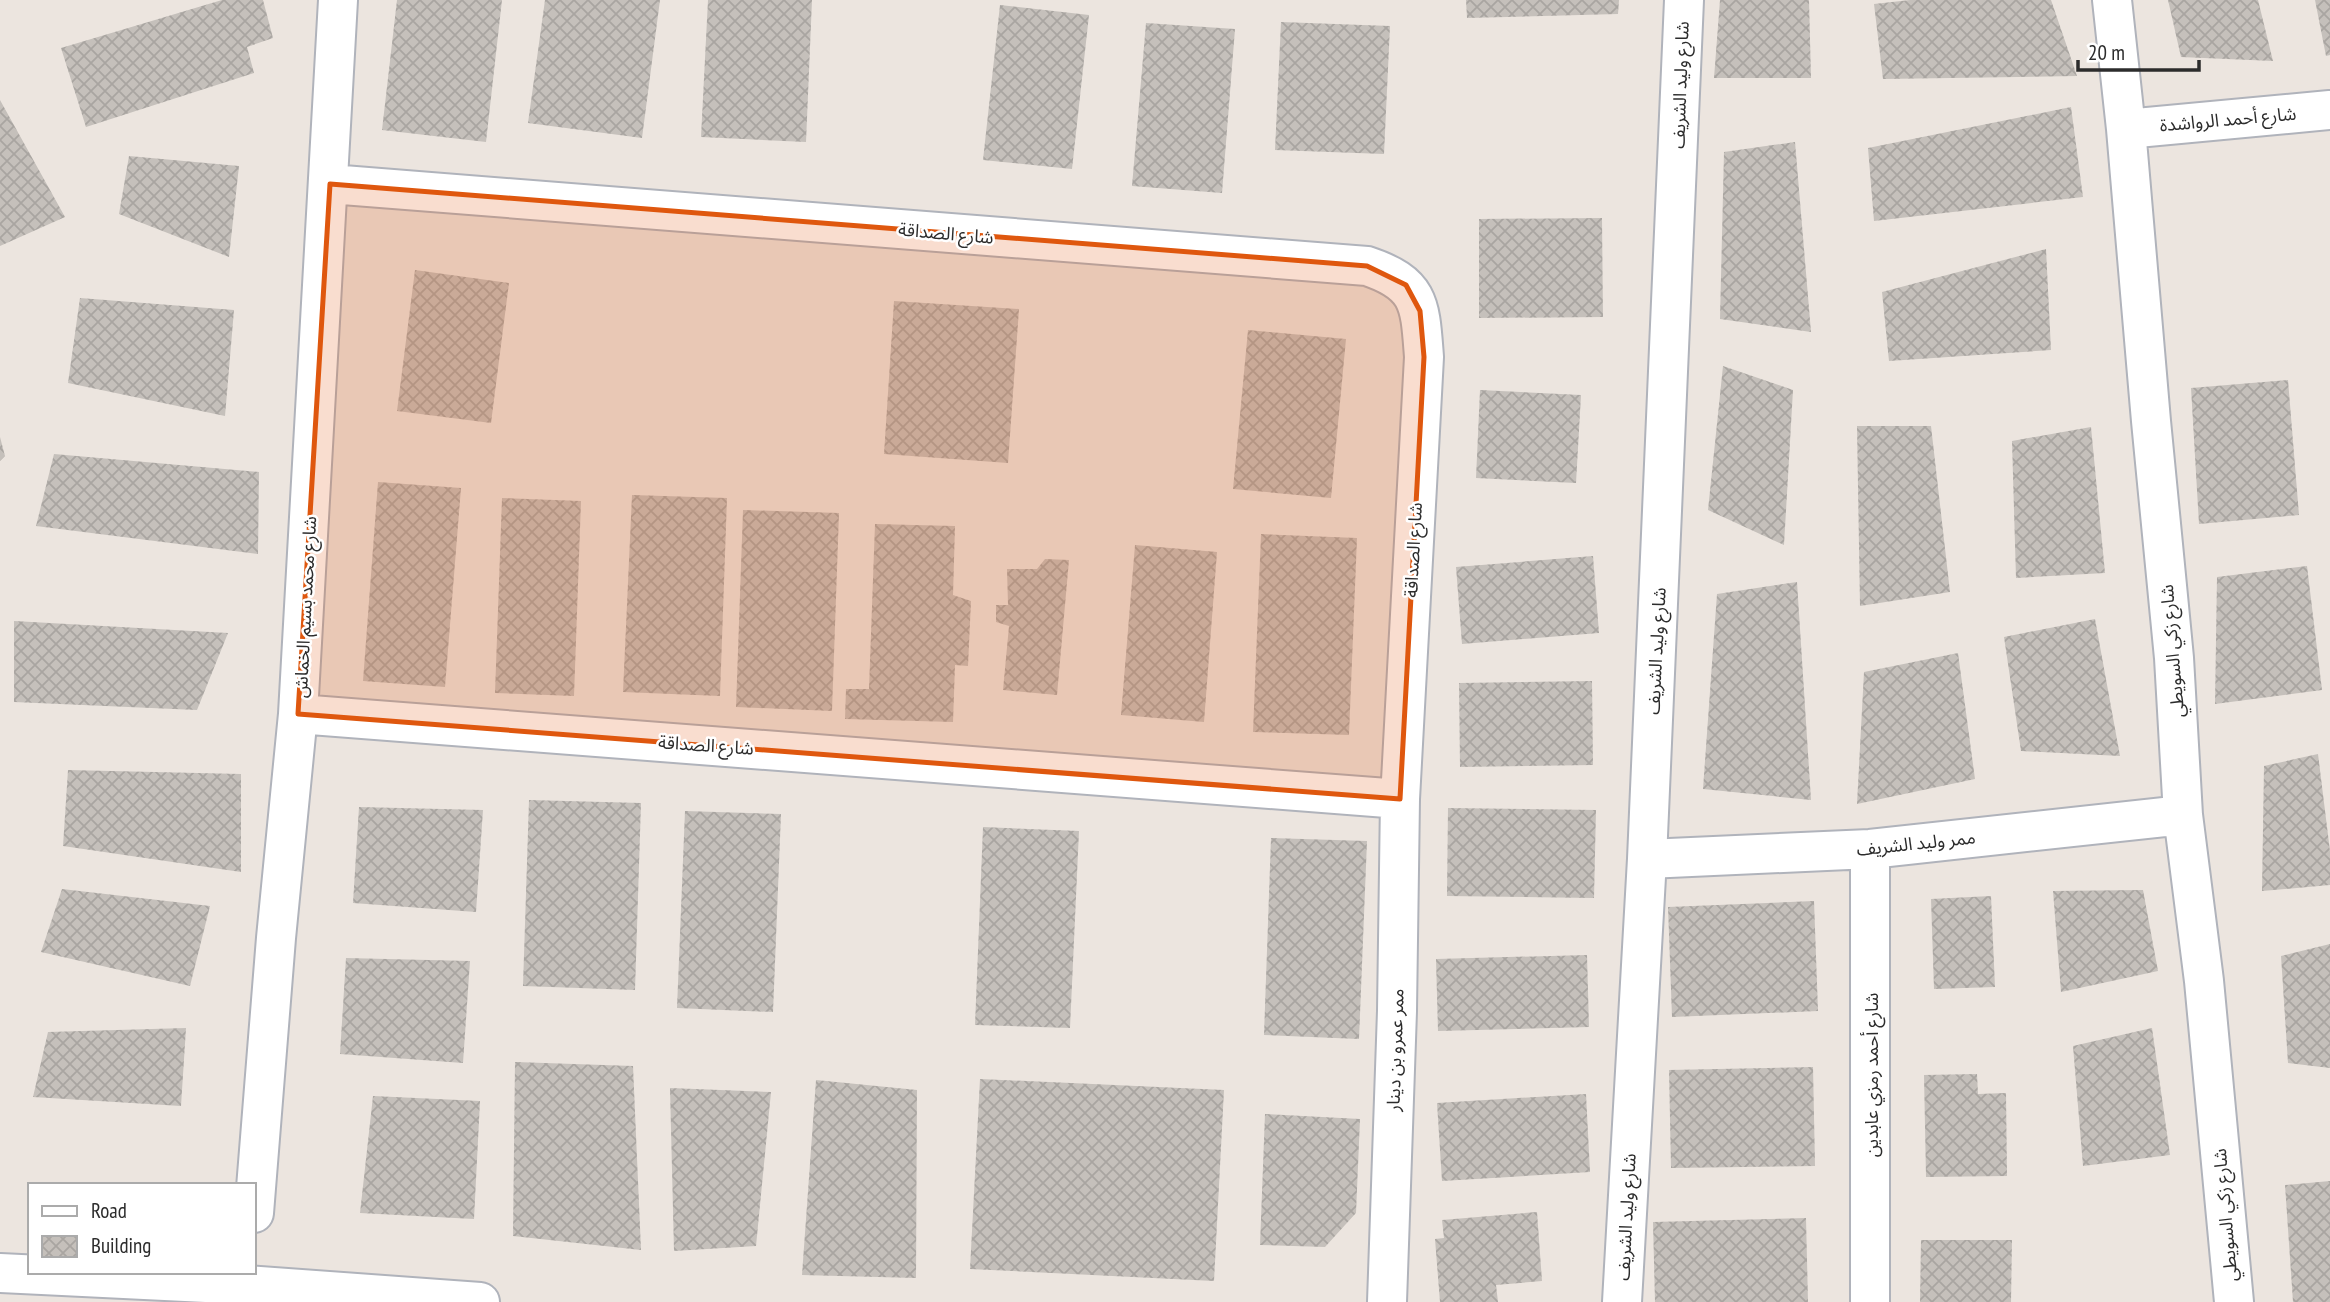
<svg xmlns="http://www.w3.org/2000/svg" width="2330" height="1302" font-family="'PT Sans Narrow','Noto Sans Arabic',sans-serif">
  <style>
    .building { fill: url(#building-cross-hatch) }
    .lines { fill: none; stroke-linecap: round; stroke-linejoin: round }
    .minor-casing { stroke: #b0b3bb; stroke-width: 42 }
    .minor { stroke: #fff; stroke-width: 38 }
    .marked { fill: #df570e; fill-opacity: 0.2; stroke: #df570e; stroke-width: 5; stroke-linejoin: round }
    .labels { text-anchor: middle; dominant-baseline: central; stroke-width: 5; stroke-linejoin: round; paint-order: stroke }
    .street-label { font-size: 18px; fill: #2c2c2c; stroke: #fff }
  </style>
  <defs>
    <pattern id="building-cross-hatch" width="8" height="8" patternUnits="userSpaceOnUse" patternTransform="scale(1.75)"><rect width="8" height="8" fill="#c5c0bb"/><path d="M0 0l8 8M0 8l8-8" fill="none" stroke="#a9a5a1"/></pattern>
  </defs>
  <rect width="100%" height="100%" fill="#ece5df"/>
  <path class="building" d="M222 0H263L273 38 247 47 254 73 86 127 61 48Z
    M397 0H502L486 142 382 130Z
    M545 0H660L642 138 528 123Z
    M708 0H812L806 142 701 137Z
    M1466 0H1619L1618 14 1467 18Z
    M1720 0H1809L1811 78H1714Z
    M1910 0H2051L2077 76 1883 79 1874 4Z
    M2168 0H2258L2273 61 2181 57Z
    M2315 0H2330V55L2326 56Z
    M1000 5 1089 15 1072 169 983 160Z
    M1281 22 1390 26 1384 154 1275 150Z
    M1146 23 1235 29 1222 193 1132 186Z
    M0 100 65 217 0 246Z
    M2071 107 2083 197 1874 221 1868 148Z
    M1795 142 1811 332 1720 319 1724 152Z
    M129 156 239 166 229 257 119 214Z
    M1602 218 1603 317 1479 318V219Z
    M2046 249 2051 350 1889 361 1882 292Z
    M415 270 509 283 491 423 397 411Z
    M80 298 234 310 225 416 68 383Z
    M894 301 1019 309 1008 463 884 454Z
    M1248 330 1346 339 1331 498 1233 489Z
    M1723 366 1793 390 1784 545 1708 510Z
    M2288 380 2299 515 2199 524 2191 388Z
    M1480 390 1581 395 1576 483 1476 478Z
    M1857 426H1931L1950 592 1860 606Z
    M2091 427 2105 573 2016 578 2012 441Z
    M0 437 5 456 0 461Z
    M54 454 259 472 258 554 36 526Z
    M378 482 461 488 445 687 363 681Z
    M632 495 727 498 720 696 623 692Z
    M502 498 581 501 574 696 495 693Z
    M743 510 839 513 832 711 736 707Z
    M875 524 955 526 953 595 971 601 968 666 955 665 953 722 845 719 846 689H869Z
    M1261 534 1357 538 1349 735 1253 732Z
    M1135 545 1217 552 1204 722 1121 715Z
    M1593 556 1599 633 1462 644 1456 567Z
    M1045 559 1069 560 1057 695 1003 690 1009 626 996 622V605H1008L1007 569H1037Z
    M2307 566 2322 690 2215 704 2217 577Z
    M1797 582 1811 800 1703 789 1717 594Z
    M2095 619 2120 756 2021 751 2004 637Z
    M14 621 228 633 197 710 14 702Z
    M1958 653 1975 779 1857 804 1864 672Z
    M1592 681 1593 765 1460 767 1459 683Z
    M2318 754 2330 851V885L2262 891 2264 766Z
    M68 770 241 774V872L63 846Z
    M529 800 641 803 635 990 523 986Z
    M359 807 483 810 476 912 353 903Z
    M1448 808 1596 810 1594 898 1447 896Z
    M685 811 781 814 773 1012 677 1008Z
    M983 827 1079 831 1070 1028 975 1025Z
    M1271 838 1367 841 1359 1039 1264 1035Z
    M62 889 210 906 190 986 41 952Z
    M2143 890 2158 971 2061 992 2053 891Z
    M1991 896 1995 987 1934 989 1931 899Z
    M1814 901 1818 1011 1672 1017 1668 907Z
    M2330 944V1068L2288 1063 2281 956Z
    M1587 955 1589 1027 1438 1031 1436 959Z
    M346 958 470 961 463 1063 340 1054Z
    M186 1028 181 1106 33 1097 48 1032Z
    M2152 1028 2170 1155 2083 1166 2073 1046Z
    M515 1062 633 1066 641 1250 513 1236Z
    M1813 1067 1815 1166 1671 1168 1669 1070Z
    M1977 1074 1978 1094 2006 1093 2007 1176 1926 1177 1924 1075Z
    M980 1079 1224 1090 1214 1281 970 1269Z
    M816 1080 917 1090 916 1278 802 1275Z
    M670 1088 771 1092 756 1246 674 1251Z
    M1586 1094 1590 1172 1442 1181 1437 1103Z
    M373 1096 480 1101 474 1219 360 1213Z
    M1265 1114 1360 1119 1356 1213 1325 1247 1260 1245Z
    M2330 1181V1302H2293L2285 1185Z
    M1537 1212 1542 1281 1496 1285 1498 1302H1440L1435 1239 1444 1238 1442 1220Z
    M1806 1218 1808 1302H1655L1653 1222Z
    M1921 1240H2012L2011 1302H1920Z"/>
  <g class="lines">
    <defs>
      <path id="minor" d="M2112 0 2126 129 2151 421 2174 658 2183 815 2204 981 2234 1302
        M2126 129 2330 110
        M298 714 1400 799 1424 357C1420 305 1421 284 1367 266L330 184
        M1870 849V1302
        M1647 859 1870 849 2183 815
        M254 1213 276 938 298 714 338 0
        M0 1273 247 1285 480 1302
        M1387 1302 1397 1011 1400 799
        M1622 1302 1647 859 1684 0"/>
    </defs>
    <use href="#minor" class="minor-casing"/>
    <use href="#minor" class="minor"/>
  </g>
  <path class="marked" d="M330 184 1367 266 1406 285 1420 311 1424 357 1400 799 298 714Z"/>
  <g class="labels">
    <g class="street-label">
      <text transform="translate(1680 85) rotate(-88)">شارع وليد الشريف</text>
      <text transform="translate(2228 119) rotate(-5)">شارع أحمد الرواشدة</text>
      <text transform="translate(946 233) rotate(5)">شارع الصداقة</text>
      <text transform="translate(1413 550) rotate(-87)">شارع الصداقة</text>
      <text transform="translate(305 607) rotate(-87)">شارع محمد بسيم الخماش</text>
      <text transform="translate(1656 651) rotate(-87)">شارع وليد الشريف</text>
      <text transform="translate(2172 651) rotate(-95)">شارع زكي السويطي</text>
      <text transform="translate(706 745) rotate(4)">شارع الصداقة</text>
      <text transform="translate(1916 843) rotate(-6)">ممر وليد الشريف</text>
      <text transform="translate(1395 1050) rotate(-88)">ممر عمرو بن دينار</text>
      <text transform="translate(1871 1075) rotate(-90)">شارع أحمد رمزي عابدين</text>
      <text transform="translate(2225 1215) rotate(-95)">شارع زكي السويطي</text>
      <text transform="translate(1626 1217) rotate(-87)">شارع وليد الشريف</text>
    </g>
  </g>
  <rect x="28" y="1183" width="228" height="91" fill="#ffffff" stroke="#ababab" stroke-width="2"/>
  <rect x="42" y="1206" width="35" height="10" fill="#ffffff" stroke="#ababab" stroke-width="2"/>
  <text x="91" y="1218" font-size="21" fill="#2c2c2c">Road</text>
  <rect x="42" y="1236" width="35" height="21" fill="url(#building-cross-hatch)" stroke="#ababab" stroke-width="2"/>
  <text x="91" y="1253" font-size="21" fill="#2c2c2c">Building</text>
  <path d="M2078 60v10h121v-10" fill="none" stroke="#2c2c2c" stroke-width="3.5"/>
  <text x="2088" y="60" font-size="21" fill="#2c2c2c" stroke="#ffffff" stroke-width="5" paint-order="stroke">20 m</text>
</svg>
